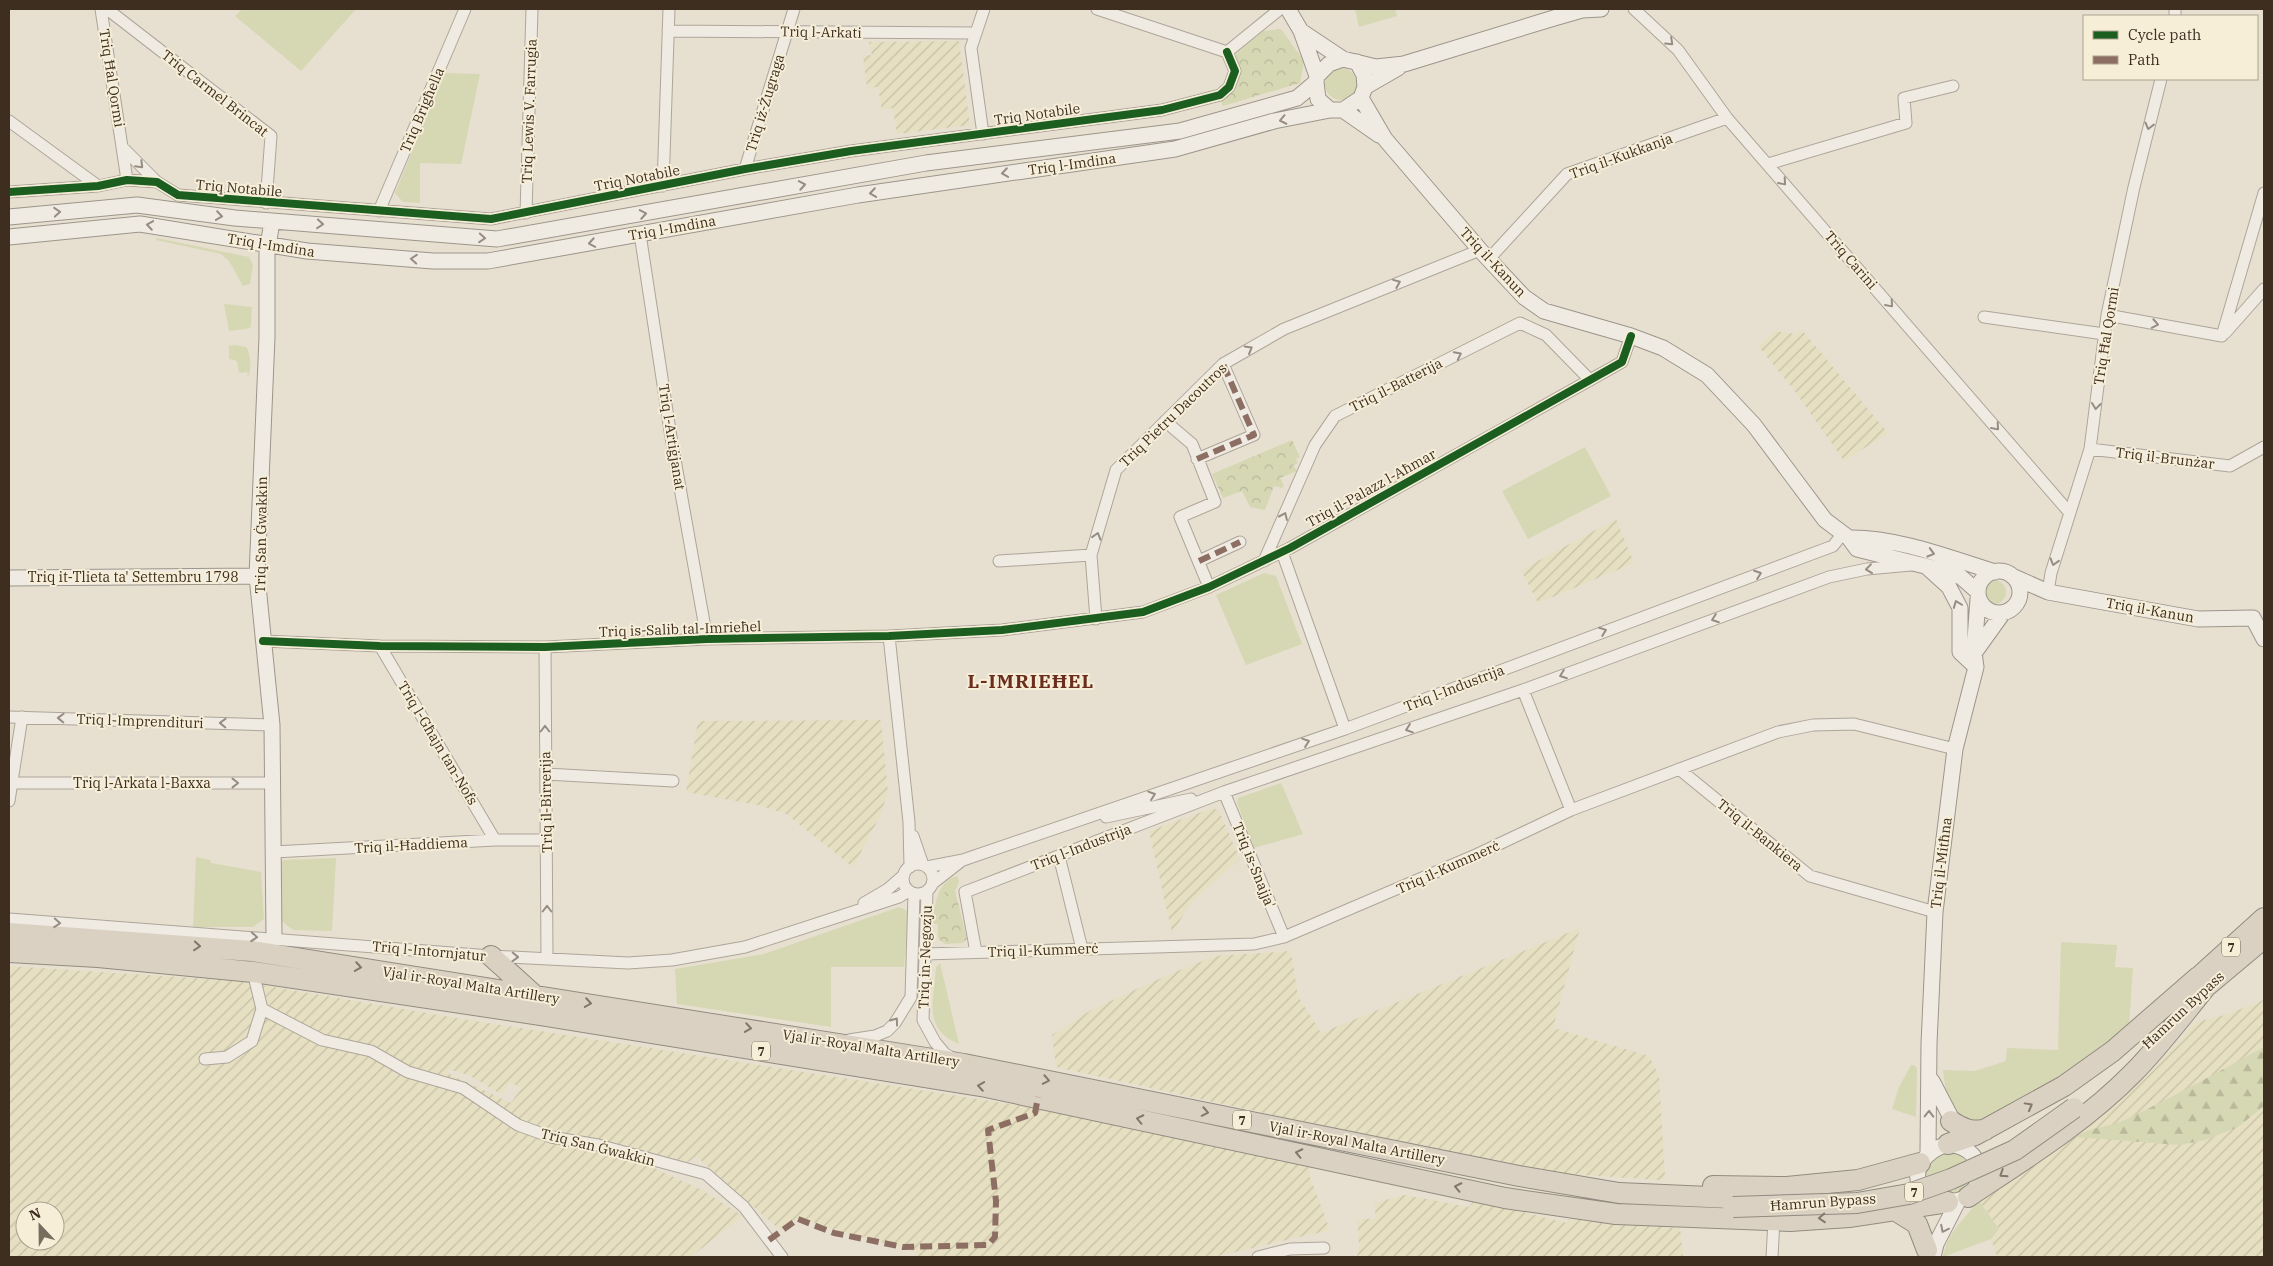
<svg xmlns="http://www.w3.org/2000/svg" width="2273" height="1266" font-family="'IBM Plex Serif',serif">
  <style>
    .farmland { fill: url(#farmland-furrows); fill-rule: evenodd }
    .grass { fill: #d6d7b3 }
    .forest { fill: url(#forest-firs) }
    .park { fill: url(#park-crowns) }
    .lines { fill: none; stroke-linecap: round; stroke-linejoin: round }
    .street-casing { stroke: #ada599; stroke-width: 13 }
    .secondary-casing { stroke: #9c958a; stroke-width: 17 }
    .highway-casing { stroke: #928b80; stroke-width: 22 }
    .street { stroke: #efebe3; stroke-width: 11 }
    .secondary { stroke: #efebe3; stroke-width: 15 }
    .highway { stroke: #dad1c2; stroke-width: 20 }
    .highway-bridge-casing { stroke: #928b80; stroke-width: 22; stroke-linecap: butt }
    .highway-bridge { stroke: #dad1c2; stroke-width: 20 }
    .quiet { stroke: #8d6e63; stroke-width: 6; stroke-dasharray: 12 6; stroke-linecap: butt }
    .cycleway-casing { stroke: #f7eed8; stroke-width: 11 }
    .cycleway { stroke: #1b5e20; stroke-width: 8 }
    .oneway { stroke: #968c82 }
    .oneway2 { stroke: #847769 }
    .labels { text-anchor: middle; dominant-baseline: central; stroke-width: 4; stroke-linejoin: round; paint-order: stroke }
    .shield { fill: #f7eed8; stroke: #756857; stroke-width: 1 }
    .shield-label { font-size: 12px; font-weight: bold; fill: #3d2e20 }
    .street-label { font-size: 14px; fill: #3d2e20; stroke: #f7eed8 }
    .district-label { font-size: 19px; font-weight: bold; letter-spacing: 1px; fill: #6b2e1e; stroke: #f7eed8 }
  </style>
  <defs>
    <pattern id="farmland-furrows" width="10" height="10" patternUnits="userSpaceOnUse" patternTransform="scale(1.25)"><rect width="10" height="10" fill="#e6dfc2"/><path d="M-1 1l2-2M0 10L10 0M9 11l2-2" fill="none" stroke="#c6c0a6"/></pattern>
    <pattern id="forest-firs" width="22" height="20" patternUnits="userSpaceOnUse" patternTransform="scale(1.25)"><rect width="22" height="20" fill="#d6d7b3"/><path d="M5 1l3.5 6h-7zM16 11l3.5 6h-7z" fill="#b9b99a"/></pattern>
    <pattern id="park-crowns" width="20" height="18" patternUnits="userSpaceOnUse" patternTransform="scale(1.25)"><rect width="20" height="18" fill="#d6d7b3"/><path d="M2 6a3 3 0 1 1 6 0M12 15a3 3 0 1 1 6 0" fill="none" stroke="#b9b99a"/></pattern>
  </defs>
  <rect width="100%" height="100%" fill="#e7e0d1"/>
  <path class="farmland" d="M959 41 970 125 897 134 893 108 882 110 878 87 867 88 863 56 872 55 869 42Z
    M1802 330 1888 433 1844 461 1794 390 1758 346 1775 331 1795 334Z
    M1616 519 1634 563 1538 603 1521 570Z
    M881 720 888 792 880 816 853 867 786 814 762 806 686 792 698 721Z
    M1213 808 1219 811 1240 859 1191 903 1172 933 1149 831Z
    M1580 928 1553 1028 1649 1056 1659 1076 1665 1179 1658 1180 1569 1174 1414 1146 1056 1067 1052 1035 1091 1010 1163 977 1215 956 1291 951 1298 996 1321 1033Z
    M9 966 238 981 456 1018 1036 1108 1308 1164 1310 1177 1330 1230 1213 1257H915L914 1251 832 1229 799 1217 780 1230 697 1157 686 1163 610 1148 702 1190 743 1216 693 1255 694 1257H9ZM448 1069 469 1075 502 1095 510 1082 521 1088 511 1103 447 1073ZM25 1211H55V1241H25Z
    M2264 1000V1257H1997L1991 1239 1999 1229 1979 1201 2148 1074 2196 1022 2225 1015Z
    M1405 1195 1469 1207 1474 1200 1567 1223 1569 1219 1667 1222V1228L1680 1227 1683 1257H1357L1359 1245 1357 1220 1376 1218 1374 1203Z"/>
  <path class="grass" d="M242 9H356L301 71 235 16Z
    M1355 9H1395L1397 16 1359 27Z
    M1325 84a16 16 0 1 1 32 0a16 16 0 1 1-32 0Z
    M444 73 480 74 461 164 420 163V203L403 202 395 193Z
    M157 238 249 257 253 265 250 284 243 286 229 261 221 254 156 240Z
    M224 304 252 307 251 327 246 329 229 331Z
    M235 345 246 347C251 354 252 370 248 377L247 372 239 373 237 361 229 359V346Z
    M1585 447 1611 496 1528 539 1502 491Z
    M1264 573 1276 576 1302 644 1246 665 1216 595Z
    M1982 592a12 12 0 1 1 24 0a12 12 0 1 1-24 0Z
    M1281 783 1303 834 1254 848 1237 803 1238 798Z
    M196 857 210 860 211 863 261 872 264 919 253 927H193Z
    M336 858 332 931 293 930 278 918V869L283 860Z
    M957 876 959 882 955 891 952 893 944 941H940L939 925 933 923C934 907 937 881 957 876Z
    M899 907 906 910 908 913 904 967H831V1027L677 1004 675 969 764 954Z
    M2061 942 2117 945 2115 967 2133 968 2129 1025 2097 1059 1976 1125C1972 1123 1965 1121 1961 1118 1947 1108 1945 1085 1943 1070L1975 1071 2006 1061 2007 1048 2058 1050Z
    M940 963 959 1044C922 1029 934 1000 936 967Z
    M1911 1065H1914L1917 1068 1916 1117 1892 1109 1899 1087Z
    M1925 1173a22 22 0 1 1 44 0a22 22 0 1 1-44 0Z
    M1979 1201 1999 1229 1991 1239 1943 1257C1946 1235 1965 1217 1979 1201Z"/>
  <path class="forest" d="M2264 1047V1106L2238 1127 2205 1140 2180 1145 2075 1137C2090 1127 2109 1127 2125 1120 2173 1097 2218 1072 2264 1047Z"/>
  <path class="park" d="M1281 29 1304 61 1300 83 1223 106 1221 102 1229 93 1236 53 1263 31Z
    M1292 440 1300 457 1296 459 1298 463 1293 465 1297 471 1280 478 1284 485 1282 488 1274 486 1265 510 1250 507 1242 491 1223 498 1212 474Z
    M955 891 967 939 963 943 945 944 938 938 937 902 945 892Z"/>
  <g class="lines">
    <defs>
      <path id="street" d="M101 9 127 180
        M107 9 271 136 266 203
        M1097 9 1227 52
        M1634 9 1678 50 1727 118 2069 512
        M2175 16V9
        M668 31 974 33
        M1227 52 1280 9
        M9 121 98 186
        M983 134 971 48 984 9
        M123 148 157 182
        M1768 164 1906 123 1904 98 1953 86
        M745 169 794 9
        M663 186 669 9
        M9 192 98 186 127 180 157 182 178 195 491 219 745 169 851 151 1162 110 1220 95 1229 87 1235 71 1227 52
        M379 211 465 9
        M526 213 532 9
        M640 234 671 437 707 639
        M1489 259 1567 174 1727 118
        M2107 315 2222 336
        M1984 317 2104 334
        M2225 333 2264 289
        M2222 336 2264 193
        M1165 421 1192 444 1215 502 1180 517 1209 587
        M2090 449 2230 466 2264 447
        M1197 459 1254 435 1223 364
        M1282 552 1345 729
        M999 561 1091 555
        M1199 561 1240 542
        M1264 561 1315 445 1335 416 1520 323 1546 335 1590 380
        M2048 592 2051 573 2090 449 2107 315 2134 187 2161 79
        M1096 619 1091 555 1116 470 1223 364 1284 329 1480 250
        M889 636 909 822 910 867
        M263 641 380 646 545 647 707 639 889 636 1002 630 1143 612 1209 587 1290 548 1590 380 1622 362 1631 336
        M380 646 495 840
        M545 647 547 958
        M1523 690 1571 810
        M9 717 272 725
        M1679 769 1810 876 1935 912
        M546 774 673 781
        M11 783H274
        M1224 792 1284 937
        M9 801 22 717
        M1106 817 1191 799
        M913 836 923 865
        M274 852 495 840H547
        M1059 856 1082 949
        M903 879a15 15 0 1 1 30 0a15 15 0 1 1-30 0Z
        M927 867 963 860 1345 729 1833 546 1843 533
        M933 883 960 862
        M927 891 923 1020 935 1042 945 1054 953 1058
        M864 903 888 889 903 876
        M9 919 491 956 628 963 672 960 745 947 899 897 909 891
        M976 952 965 892 1224 792 1523 690 1829 577 1867 569 1911 565
        M925 954 1254 944 1284 937 1478 854 1571 810 1778 732 1813 725 1854 724 1955 749
        M253 972 262 1009 322 1040 371 1051 408 1072 463 1088 518 1125 551 1137 598 1145 706 1174 744 1207 782 1257
        M849 1040 875 1036 887 1031 895 1023 911 997 914 894
        M205 1059 227 1057 252 1041 262 1009
        M1258 1257 1290 1249 1324 1248
        M1772 1257 1774 1220"/>
      <path id="secondary" d="M1288 9 1301 31 1317 76
        M1301 31 1343 59
        M1365 87 1398 68
        M1361 98 1385 139 1480 250 1524 297 1544 311 1631 336 1663 348 1707 375 1754 425 1825 520 1849 538 1857 549 1949 572 1961 577 1978 592
        M1330 110 1318 99 1316 82 1317 76 1329 64 1343 59 1376 67 1404 64 1554 18 1582 10 1601 9
        M1343 110 1379 135
        M9 217 137 205 235 218 497 239 926 163 1180 131 1297 98 1316 82
        M272 221 267 253V337L257 576 272 725 274 938
        M9 237 140 224 307 251 433 261H488L858 195 1175 149 1274 121 1330 110H1343L1361 98 1365 87 1364 75 1357 62
        M1849 538C1896 537 1950 558 1995 572
        M1928 568 1949 587 1960 608V652L1976 667
        M1978 592a21 21 0 1 1 42 0a21 21 0 1 1-42 0Z
        M2012 576 2048 592 2198 619 2253 618 2264 639
        M9 578 257 576
        M1975 652 2003 613
        M1932 1081 1957 1129
        M1948 1144C1994 1148 1987 1206 1944 1201 1935 1201 1929 1199 1924 1192 1907 1170 1927 1150 1948 1144Z
        M1928 1152 1929 1044 1935 912 1955 749 1976 667 1974 653 1978 599
        M1933 1257 1936 1244 1958 1201"/>
      <path id="highway" d="M9 933 252 951 964 1064 1519 1176 1619 1193 1732 1198
        M9 952 98 957 253 972 541 1015 986 1087 1505 1198 1616 1214 1790 1221 1849 1217 1948 1202
        M491 956 534 995
        M2190 985 2264 918
        M2208 985 2264 938
        M1951 1121C1963 1129 1971 1132 1985 1130
        M1948 1144 1975 1135 2064 1086 2113 1051 2198 977
        M1713 1186 1787 1187 1858 1180 1920 1163
        M1968 1197C2025 1159 2085 1122 2133 1073 2159 1047 2182 1016 2205 988
        M1896 1211 1917 1224 1927 1250"/>
    </defs>
    <use href="#street" class="street-casing"/>
    <use href="#secondary" class="secondary-casing"/>
    <use href="#highway" class="highway-casing"/>
    <use href="#street" class="street"/>
    <use href="#secondary" class="secondary"/>
    <use href="#highway" class="highway"/>
    <defs>
      <path id="highway-bridge" d="M1733 1207 1857 1203 1909 1194 1951 1179 2015 1150 2074 1108"/>
    </defs>
    <use href="#highway-bridge" class="highway-bridge-casing"/>
    <use href="#highway-bridge" class="highway-bridge"/>
    <path class="quiet" d="M1197 459 1254 435 1223 364
      M1199 561 1240 542
      M769 1240 798 1219 834 1233 903 1247 988 1245 995 1237 996 1201 988 1130 1035 1113 1038 1097"/>
    <defs>
      <path id="cycleway" d="M9 192 98 186 127 180 157 182 178 195 491 219 745 169 851 151 1162 110 1220 95 1229 87 1235 71 1227 52
        M263 641 380 646 545 647 707 639 889 636 1002 630 1143 612 1209 587 1290 548 1590 380 1622 362 1631 336"/>
    </defs>
    <use href="#cycleway" class="cycleway-casing"/>
    <use href="#cycleway" class="cycleway"/>
  </g>
  <defs><path id="oneway-chevron" d="M-2-3.5L2.5 0L-2 3.5" fill="none" stroke-width="1.6" stroke-linecap="round" stroke-linejoin="round" transform="scale(1.25)"/></defs>
  <g class="oneway">
    <use href="#oneway-chevron" transform="translate(1670 42) rotate(43)"/>
    <use href="#oneway-chevron" transform="translate(1283 120) rotate(168)"/>
    <use href="#oneway-chevron" transform="translate(2149 126) rotate(104)"/>
    <use href="#oneway-chevron" transform="translate(140 165) rotate(45)"/>
    <use href="#oneway-chevron" transform="translate(1005 173) rotate(172)"/>
    <use href="#oneway-chevron" transform="translate(1783 182) rotate(49)"/>
    <use href="#oneway-chevron" transform="translate(802 185) rotate(-10)"/>
    <use href="#oneway-chevron" transform="translate(873 193) rotate(172)"/>
    <use href="#oneway-chevron" transform="translate(57 212) rotate(-5)"/>
    <use href="#oneway-chevron" transform="translate(643 214) rotate(-10)"/>
    <use href="#oneway-chevron" transform="translate(219 216) rotate(8)"/>
    <use href="#oneway-chevron" transform="translate(320 224) rotate(5)"/>
    <use href="#oneway-chevron" transform="translate(150 225) rotate(-171)"/>
    <use href="#oneway-chevron" transform="translate(482 238) rotate(4)"/>
    <use href="#oneway-chevron" transform="translate(592 243) rotate(170)"/>
    <use href="#oneway-chevron" transform="translate(414 259) rotate(-176)"/>
    <use href="#oneway-chevron" transform="translate(1397 283) rotate(-22)"/>
    <use href="#oneway-chevron" transform="translate(1890 304) rotate(49)"/>
    <use href="#oneway-chevron" transform="translate(2155 324) rotate(11)"/>
    <use href="#oneway-chevron" transform="translate(1249 349) rotate(-30)"/>
    <use href="#oneway-chevron" transform="translate(1458 355) rotate(-27)"/>
    <use href="#oneway-chevron" transform="translate(2096 406) rotate(97)"/>
    <use href="#oneway-chevron" transform="translate(1996 427) rotate(49)"/>
    <use href="#oneway-chevron" transform="translate(1284 516) rotate(-66)"/>
    <use href="#oneway-chevron" transform="translate(1097 536) rotate(-73)"/>
    <use href="#oneway-chevron" transform="translate(1931 553) rotate(16)"/>
    <use href="#oneway-chevron" transform="translate(2054 562) rotate(107)"/>
    <use href="#oneway-chevron" transform="translate(1869 569) rotate(173)"/>
    <use href="#oneway-chevron" transform="translate(1758 574) rotate(-20)"/>
    <use href="#oneway-chevron" transform="translate(1957 604) rotate(-111)"/>
    <use href="#oneway-chevron" transform="translate(1715 619) rotate(160)"/>
    <use href="#oneway-chevron" transform="translate(1603 631) rotate(-21)"/>
    <use href="#oneway-chevron" transform="translate(1563 675) rotate(160)"/>
    <use href="#oneway-chevron" transform="translate(61 718) rotate(-178)"/>
    <use href="#oneway-chevron" transform="translate(223 723) rotate(-178)"/>
    <use href="#oneway-chevron" transform="translate(545 729) rotate(-90)"/>
    <use href="#oneway-chevron" transform="translate(1409 729) rotate(161)"/>
    <use href="#oneway-chevron" transform="translate(1306 742) rotate(-19)"/>
    <use href="#oneway-chevron" transform="translate(235 783)"/>
    <use href="#oneway-chevron" transform="translate(1152 795) rotate(-19)"/>
    <use href="#oneway-chevron" transform="translate(547 909) rotate(-90)"/>
    <use href="#oneway-chevron" transform="translate(57 923) rotate(4)"/>
    <use href="#oneway-chevron" transform="translate(254 937) rotate(4)"/>
    <use href="#oneway-chevron" transform="translate(515 957) rotate(2)"/>
    <use href="#oneway-chevron" transform="translate(895 1021) rotate(-54)"/>
    <use href="#oneway-chevron" transform="translate(1929 1114) rotate(-89)"/>
    <use href="#oneway-chevron" transform="translate(1944 1229) rotate(116)"/>
  </g>
  <g class="oneway2">
    <use href="#oneway-chevron" transform="translate(197 946) rotate(5)"/>
    <use href="#oneway-chevron" transform="translate(358 967) rotate(9)"/>
    <use href="#oneway-chevron" transform="translate(588 1003) rotate(9)"/>
    <use href="#oneway-chevron" transform="translate(748 1028) rotate(9)"/>
    <use href="#oneway-chevron" transform="translate(1046 1080) rotate(11)"/>
    <use href="#oneway-chevron" transform="translate(981 1086) rotate(-171)"/>
    <use href="#oneway-chevron" transform="translate(2029 1106) rotate(-29)"/>
    <use href="#oneway-chevron" transform="translate(1205 1112) rotate(11)"/>
    <use href="#oneway-chevron" transform="translate(1140 1119) rotate(-168)"/>
    <use href="#oneway-chevron" transform="translate(1299 1153) rotate(-168)"/>
    <use href="#oneway-chevron" transform="translate(2003 1174) rotate(147)"/>
    <use href="#oneway-chevron" transform="translate(1458 1187) rotate(-168)"/>
    <use href="#oneway-chevron" transform="translate(1822 1218) rotate(176)"/>
  </g>
  <g class="labels">
    <g class="shield">
      <rect x="2222" y="937.5" width="18" height="19" rx="4"/>
      <rect x="752" y="1041.5" width="18" height="19" rx="4"/>
      <rect x="1233" y="1110.5" width="18" height="19" rx="4"/>
      <rect x="1905" y="1182.5" width="18" height="19" rx="4"/>
    </g>
    <g class="shield-label">
      <text x="2231" y="947">7</text>
      <text x="761" y="1051">7</text>
      <text x="1242" y="1120">7</text>
      <text x="1914" y="1192">7</text>
    </g>
    <g class="street-label">
      <text transform="translate(821 32) rotate(1)">Triq l-Arkati</text>
      <text transform="translate(112 78) rotate(81)">Triq Ħal Qormi</text>
      <text transform="translate(215 93) rotate(38)">Triq Carmel Brincat</text>
      <text transform="translate(765 103) rotate(-73)">Triq iż-Żugraga</text>
      <text transform="translate(422 110) rotate(-67)">Triq Brigħella</text>
      <text transform="translate(529 111) rotate(-88)">Triq Lewis V. Farrugia</text>
      <text transform="translate(1037 114) rotate(-8)">Triq Notabile</text>
      <text transform="translate(1621 156) rotate(-20)">Triq il-Kukkanja</text>
      <text transform="translate(1072 164) rotate(-8)">Triq l-Imdina</text>
      <text transform="translate(637 178) rotate(-11)">Triq Notabile</text>
      <text transform="translate(239 188) rotate(5)">Triq Notabile</text>
      <text transform="translate(672 228) rotate(-10)">Triq l-Imdina</text>
      <text transform="translate(271 245) rotate(9)">Triq l-Imdina</text>
      <text transform="translate(1851 260) rotate(49)">Triq Carini</text>
      <text transform="translate(1493 262) rotate(47)">Triq il-Kanun</text>
      <text transform="translate(2106 336) rotate(-81)">Triq Ħal Qormi</text>
      <text transform="translate(1396 385) rotate(-27)">Triq il-Batterija</text>
      <text transform="translate(1173 415) rotate(-44)">Triq Pietru Dacoutros</text>
      <text transform="translate(672 437) rotate(81)">Triq l-Artiġjanat</text>
      <text transform="translate(2165 458) rotate(7)">Triq il-Brunżar</text>
      <text transform="translate(1371 488) rotate(-29)">Triq il-Palazz l-Aħmar</text>
      <text transform="translate(261 535) rotate(-89)">Triq San Ġwakkin</text>
      <text x="133" y="577">Triq it-Tlieta ta' Settembru 1798</text>
      <text transform="translate(2150 610) rotate(10)">Triq il-Kanun</text>
      <text transform="translate(680 629) rotate(-2)">Triq is-Salib tal-Imrieħel</text>
      <text transform="translate(1454 688) rotate(-21)">Triq l-Industrija</text>
      <text transform="translate(140 721) rotate(2)">Triq l-Imprendituri</text>
      <text transform="translate(438 743) rotate(59)">Triq l-Għajn tan-Nofs</text>
      <text x="142" y="783">Triq l-Arkata l-Baxxa</text>
      <text transform="translate(546 802) rotate(-91)">Triq il-Birrerija</text>
      <text transform="translate(1760 835) rotate(39)">Triq il-Bankiera</text>
      <text transform="translate(411 845) rotate(-3)">Triq il-Ħaddiema</text>
      <text transform="translate(1081 847) rotate(-21)">Triq l-Industrija</text>
      <text transform="translate(1941 863) rotate(-83)">Triq il-Mitħna</text>
      <text transform="translate(1254 865) rotate(68)">Triq is-Snajja'</text>
      <text transform="translate(1448 867) rotate(-24)">Triq il-Kummerċ</text>
      <text transform="translate(1043 950) rotate(-2)">Triq il-Kummerċ</text>
      <text transform="translate(429 951) rotate(5)">Triq l-Intornjatur</text>
      <text transform="translate(925 957) rotate(-88)">Triq in-Negozju</text>
      <text transform="translate(471 985) rotate(9)">Vjal ir-Royal Malta Artillery</text>
      <text transform="translate(2183 1010) rotate(-43)">Ħamrun Bypass</text>
      <text transform="translate(871 1048) rotate(9)">Vjal ir-Royal Malta Artillery</text>
      <text transform="translate(1357 1143) rotate(11)">Vjal ir-Royal Malta Artillery</text>
      <text transform="translate(598 1147) rotate(14)">Triq San Ġwakkin</text>
      <text transform="translate(1823 1202) rotate(-4)">Ħamrun Bypass</text>
    </g>
    <g class="district-label">
      <text x="1031" y="681">L-IMRIEĦEL</text>
    </g>
  </g>
  <rect width="2273" height="1266" fill="none" stroke="#3d2e20" stroke-width="20"/>
  <rect x="2083" y="15" width="175" height="65" fill="#f7eed8" stroke="#ada18e"/>
  <rect x="2093" y="31" width="25" height="8" fill="#1b5e20" stroke="#ada18e"/>
  <text x="2128" y="40" font-size="15" fill="#3d2e20">Cycle path</text>
  <rect x="2093" y="56" width="25" height="8" fill="#8d6e63" stroke="#ada18e"/>
  <text x="2128" y="65" font-size="15" fill="#3d2e20">Path</text>
  <g transform="translate(40 1226) rotate(338)"><circle r="24" fill="#f7eed8" stroke="#ada18e"/>
  <path d="M0-4L9 19L0 12L-9 19Z" fill="#786c5e"/>
  <text y="-8" font-size="14" font-weight="bold" text-anchor="middle" fill="#3d2e20">N</text>
  </g>
</svg>
